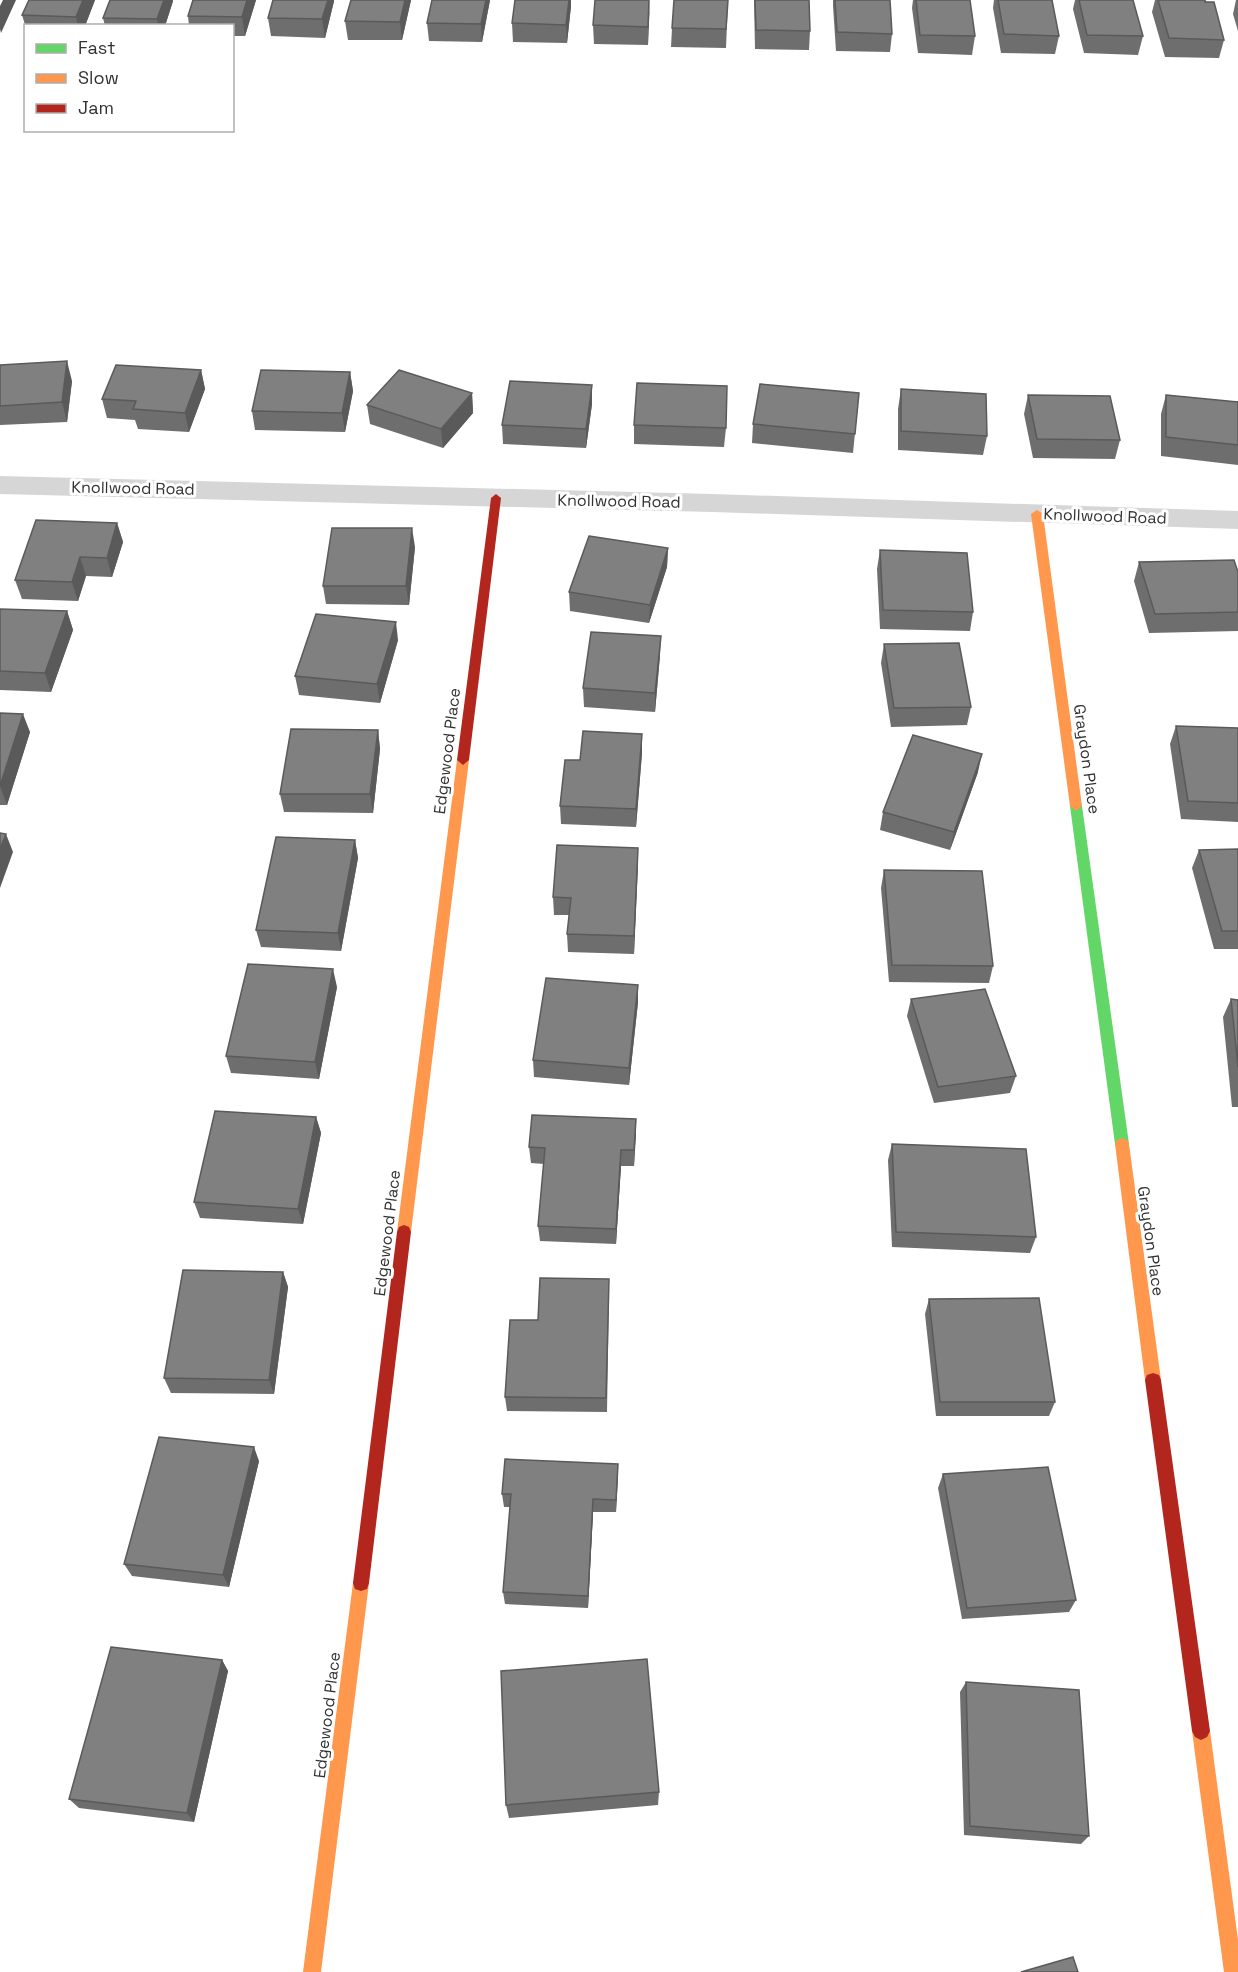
<svg xmlns="http://www.w3.org/2000/svg" width="1238" height="1972" font-family="'Space Grotesk',sans-serif">
  <style>
    .lines { fill: none; stroke-linecap: round; stroke-linejoin: round }
    .street { fill: #d6d6d6; fill-rule: evenodd }
    .fast { fill: #63d668; fill-rule: evenodd }
    .slow { fill: #ff974d; fill-rule: evenodd }
    .jam { fill: #b3261e; fill-rule: evenodd }
    .wall { fill: #6e6e6e }
    .shaded-wall { fill: #5a5a5a }
    .building { fill: #808080; stroke: #5a5a5a; stroke-width: 1.5 }
    .labels { text-anchor: middle; dominant-baseline: central; stroke-width: 6; stroke-linejoin: round; paint-order: stroke }
    .street-label { font-size: 16px; fill: #323232; stroke: #fff }
  </style>
  <rect width="100%" height="100%" fill="#fff"/>
  <g class="lines">
    <path class="street" d="M0 476 712 494 1238 511V529L712 512 0 494Z"/>
    <path class="fast" d="M1076 801 1082 806 1129 1144 1127 1148 1122 1150 1117 1148 1115 1144 1070 806Z"/>
    <path class="slow" d="M1037 510 1043 514 1082 806 1076 811 1070 806 1031 514Z
      M463 755 469 760 411 1232 409 1237 404 1239 399 1237 397 1232 457 760Z
      M1122 1138 1127 1140 1129 1144 1161 1380 1159 1385 1153 1387 1147 1385 1145 1380 1115 1144 1117 1140Z
      M361 1575 367 1577 369 1583 321 1972H303L353 1583 355 1577Z
      M1201 1722 1207 1725 1210 1731 1238 1940V1972H1224L1192 1731 1195 1725Z"/>
    <path class="jam" d="M496 494 501 498 469 760 463 765 457 760 491 498Z
      M404 1225 409 1227 411 1232 369 1583 367 1589 361 1591 355 1589 353 1583 397 1232 399 1227Z
      M1153 1373 1159 1375 1161 1380 1210 1731 1207 1737 1201 1740 1195 1737 1192 1731 1145 1380 1147 1375Z"/>
  </g>
  <path class="wall" d="M95 0 85 26H26V28L22 15Z
    M256 0 245 36H232V26H189L188 16Z
    M411 0 402 40H348L345 21Z
    M490 0 482 42 429 41 427 23Z
    M649 0 648 45 594 44 593 25Z
    M728 0 726 48 671 47 672 28Z
    M754 0H809L810 31 809 50 755 49Z
    M833 0H890L892 34 890 52 836 51 833 6Z
    M913 0H970L975 36 972 55 918 53 912 8Z
    M994 0H1052L1059 36 1055 54 1001 53 993 8Z
    M1075 0H1133L1143 36 1138 55 1084 53 1073 9Z
    M1155 0H1205L1224 40 1219 58 1165 57 1152 12Z
    M1236 0H1238V31L1233 14Z
    M173 1 165 26H105L103 18Z
    M334 1 325 38 271 36 268 18Z
    M571 6 567 43 513 42 512 23Z
    M0 365 72 381 67 422 0 425Z
    M201 370 205 389 189 432 138 429 135 420 107 418 102 399Z
    M350 372 353 391 345 432 255 430 252 411Z
    M901 389 987 436 983 455 898 450V409Z
    M472 393 473 413 443 448 370 424 367 405Z
    M859 393 853 453 752 443 753 424Z
    M1028 395 1120 440 1115 459 1033 458 1024 414Z
    M1166 395 1238 402V465L1161 456V414Z
    M592 404 586 448 503 444 502 425Z
    M634 425 726 428 724 447 634 444Z
    M117 523 123 542 112 577 86 576 78 601 22 599 15 580Z
    M415 547 409 605 326 604 323 586Z
    M668 548 667 567 649 623 570 611 569 592Z
    M880 550 973 612 970 631 880 629 877 569Z
    M1139 562 1238 572V631L1149 633 1134 581Z
    M0 609 67 611 73 630 51 692 0 690Z
    M398 640 380 703 299 695 295 676Z
    M884 644 971 707 967 725 891 727 881 663Z
    M660 655 655 712 584 707 583 688Z
    M0 713 30 732 7 805H0Z
    M1176 726 1238 728V822L1181 819 1170 744Z
    M378 730 380 749 373 813 284 812 280 794Z
    M642 734V753L636 827 561 824 560 806 580 760Z
    M978 772 950 850 880 830 883 812Z
    M355 840 358 858 341 951 261 947 256 930Z
    M638 848 634 954 568 952 567 934 569 915H554L553 897Z
    M1238 849V949H1214L1192 868 1199 850Z
    M884 870 993 966 989 983 889 982 881 888Z
    M638 985V1002L629 1085 534 1077 533 1060Z
    M337 987 319 1079 231 1073 226 1056Z
    M911 999 1016 1076 1010 1093 934 1103 907 1016Z
    M1231 999 1238 1000V1107H1232L1223 1017Z
    M316 1117 321 1133 303 1224 200 1218 194 1202Z
    M636 1119 634 1166H621L616 1244 540 1241 538 1226 544 1164 531 1163 529 1147Z
    M892 1144 1036 1237 1030 1253 892 1247 888 1160Z
    M283 1272 288 1287 274 1394 171 1393 164 1378Z
    M609 1294 607 1412 507 1411 505 1397 538 1320Z
    M929 1299 1055 1402 1049 1416H936L925 1314Z
    M259 1461 229 1587 132 1576 124 1564Z
    M618 1464 616 1512H593L588 1608 505 1604 503 1592 510 1507H504L502 1494Z
    M943 1474 1076 1600 1069 1612 962 1619 938 1488Z
    M222 1660 228 1671 194 1822 79 1808 69 1799Z
    M966 1682 1089 1836 1081 1844 964 1835 960 1692Z
    M659 1792 658 1805 509 1818 506 1805Z"/>
  <path class="shaded-wall" d="M3 0H16L1 33 0 29V6Z
    M83 0H95L85 26H78L76 17Z
    M164 0H173V1L165 26H158L157 19Z
    M247 0H256L245 36 242 17Z
    M328 0H334V1L325 38 322 19Z
    M405 0H411L402 40 400 22Z
    M486 0H490L482 42 481 24Z
    M569 0H571V6L567 43 566 25Z
    M650 0 648 45V27Z
    M67 361 72 381 67 422 62 402Z
    M201 370 205 389 189 432 185 413Z
    M350 372 353 391 345 432 342 413Z
    M592 385V404L586 448V429Z
    M472 393 473 413 443 448 441 429Z
    M117 523 123 542 112 577 107 558Z
    M412 528 415 547 409 605 406 586Z
    M668 548 667 567 649 623 650 605Z
    M80 557 86 576 78 601 72 582Z
    M67 611 73 630 51 692 45 673Z
    M396 622 398 640 380 703 377 684Z
    M661 636 660 655 655 712V693Z
    M23 714 30 732 7 805 0 786Z
    M378 730 380 749 373 813 370 794Z
    M642 734V753L636 827V809Z
    M982 754 978 772 950 850 954 832Z
    M6 834 13 852 0 888V849Z
    M355 840 358 858 341 951 338 933Z
    M638 848V866L634 954V936Z
    M333 969 337 987 319 1079 315 1062Z
    M638 985V1002L629 1085V1068Z
    M316 1117 321 1133 303 1224 298 1209Z
    M636 1119V1135L634 1166V1150Z
    M621 1150V1166L616 1244V1229Z
    M283 1272 288 1287 274 1394 269 1380Z
    M254 1447 259 1461 229 1587 223 1575Z
    M618 1464V1477L616 1512V1500Z
    M593 1499V1512L588 1608V1596Z
    M222 1660 228 1671 194 1822 187 1813Z"/>
  <path class="building" d="M29 0H83L76 17 22 15Z
    M110 0H164L157 19 103 18Z
    M193 0H247L242 17 188 16Z
    M273 0H328L322 19 268 18Z
    M351 0H405L400 22 345 21Z
    M432 0H486L481 24 427 23Z
    M515 0H569L566 25 512 23Z
    M595 0H649L648 27 593 25Z
    M674 0H728L726 29 672 28Z
    M755 0H809L810 31 756 30Z
    M835 0H890L892 34 837 32Z
    M916 0H970L975 36 920 35Z
    M998 0H1052L1059 36 1004 34Z
    M1079 0H1133L1143 36 1087 35Z
    M1158 0H1205V2H1214L1224 40 1169 38Z
    M67 361 62 402 0 406V365Z
    M116 365 201 370 185 413 133 409 136 401 102 399Z
    M261 370 350 372 342 413 252 411Z
    M399 370 472 393 441 429 367 405Z
    M510 381 592 385 586 429 502 425Z
    M637 383 727 386 726 428 634 425Z
    M760 384 859 393 855 434 753 424Z
    M901 389 986 394 987 436 901 431Z
    M1028 395 1110 396 1120 440 1037 439Z
    M1166 395 1238 402V445L1166 437Z
    M36 520 117 523 107 558 80 557 72 582 15 580Z
    M332 528H412L406 586H323Z
    M589 536 668 548 650 605 569 592Z
    M880 550 967 553 973 612 883 610Z
    M1234 560 1238 572V612L1155 614 1139 562Z
    M0 609 67 611 45 673 0 671Z
    M316 614 396 622 377 684 295 676Z
    M591 632 661 636 655 693 583 688Z
    M959 643 971 707 894 708 884 644Z
    M0 713 23 714 0 786Z
    M1176 726 1238 728V803L1188 801Z
    M291 729 378 730 370 794H280Z
    M583 731 642 734 636 809 560 806 565 760H580Z
    M913 735 982 754 954 832 883 812Z
    M0 833 6 834 0 849Z
    M276 837 355 840 338 933 256 930Z
    M557 845 638 848 634 936 567 934 571 898 553 897Z
    M1238 849V931H1222L1199 850Z
    M884 870 982 871 993 966 892 965Z
    M248 964 333 969 315 1062 226 1056Z
    M546 978 638 985 629 1068 533 1060Z
    M985 989 1016 1076 938 1087 911 999Z
    M1231 999 1238 1000V1067Z
    M215 1111 316 1117 298 1209 194 1202Z
    M532 1115 636 1119 634 1150H621L616 1229 538 1226 545 1148 529 1147Z
    M892 1144 1026 1149 1036 1237 896 1232Z
    M183 1270 283 1272 269 1380 164 1378Z
    M540 1278 609 1279 606 1398 505 1397 510 1320H538Z
    M1039 1298 1055 1402H940L929 1299Z
    M159 1437 254 1447 223 1575 124 1564Z
    M505 1459 618 1464 616 1500 593 1499 588 1596 503 1592 511 1494H502Z
    M1048 1467 1076 1600 967 1608 943 1474Z
    M111 1647 222 1660 187 1813 69 1799Z
    M647 1659 659 1792 506 1805 501 1671Z
    M966 1682 1079 1690 1089 1836 970 1826Z
    M1073 1957 1078 1972H1021Z"/>
  <g class="labels">
    <g class="street-label">
      <text transform="translate(133 488) rotate(1)">Knollwood Road</text>
      <text transform="translate(619 501) rotate(1)">Knollwood Road</text>
      <text transform="translate(1105 516) rotate(2)">Knollwood Road</text>
      <text transform="translate(447 751) rotate(-83)">Edgewood Place</text>
      <text transform="translate(1087 759) rotate(82)">Graydon Place</text>
      <text transform="translate(387 1233) rotate(-83)">Edgewood Place</text>
      <text transform="translate(1151 1241) rotate(82)">Graydon Place</text>
      <text transform="translate(327 1715) rotate(-83)">Edgewood Place</text>
    </g>
  </g>
  <rect x="24" y="24" width="210" height="108" fill="#ffffff" stroke="#adadad" stroke-width="1.5"/>
  <rect x="36" y="44" width="30" height="9" fill="#63d668" stroke="#adadad" stroke-width="1.5"/>
  <text x="78" y="54" font-size="18" fill="#323232">Fast</text>
  <rect x="36" y="74" width="30" height="9" fill="#ff974d" stroke="#adadad" stroke-width="1.5"/>
  <text x="78" y="84" font-size="18" fill="#323232">Slow</text>
  <rect x="36" y="104" width="30" height="9" fill="#b3261e" stroke="#adadad" stroke-width="1.5"/>
  <text x="78" y="114" font-size="18" fill="#323232">Jam</text>
</svg>
